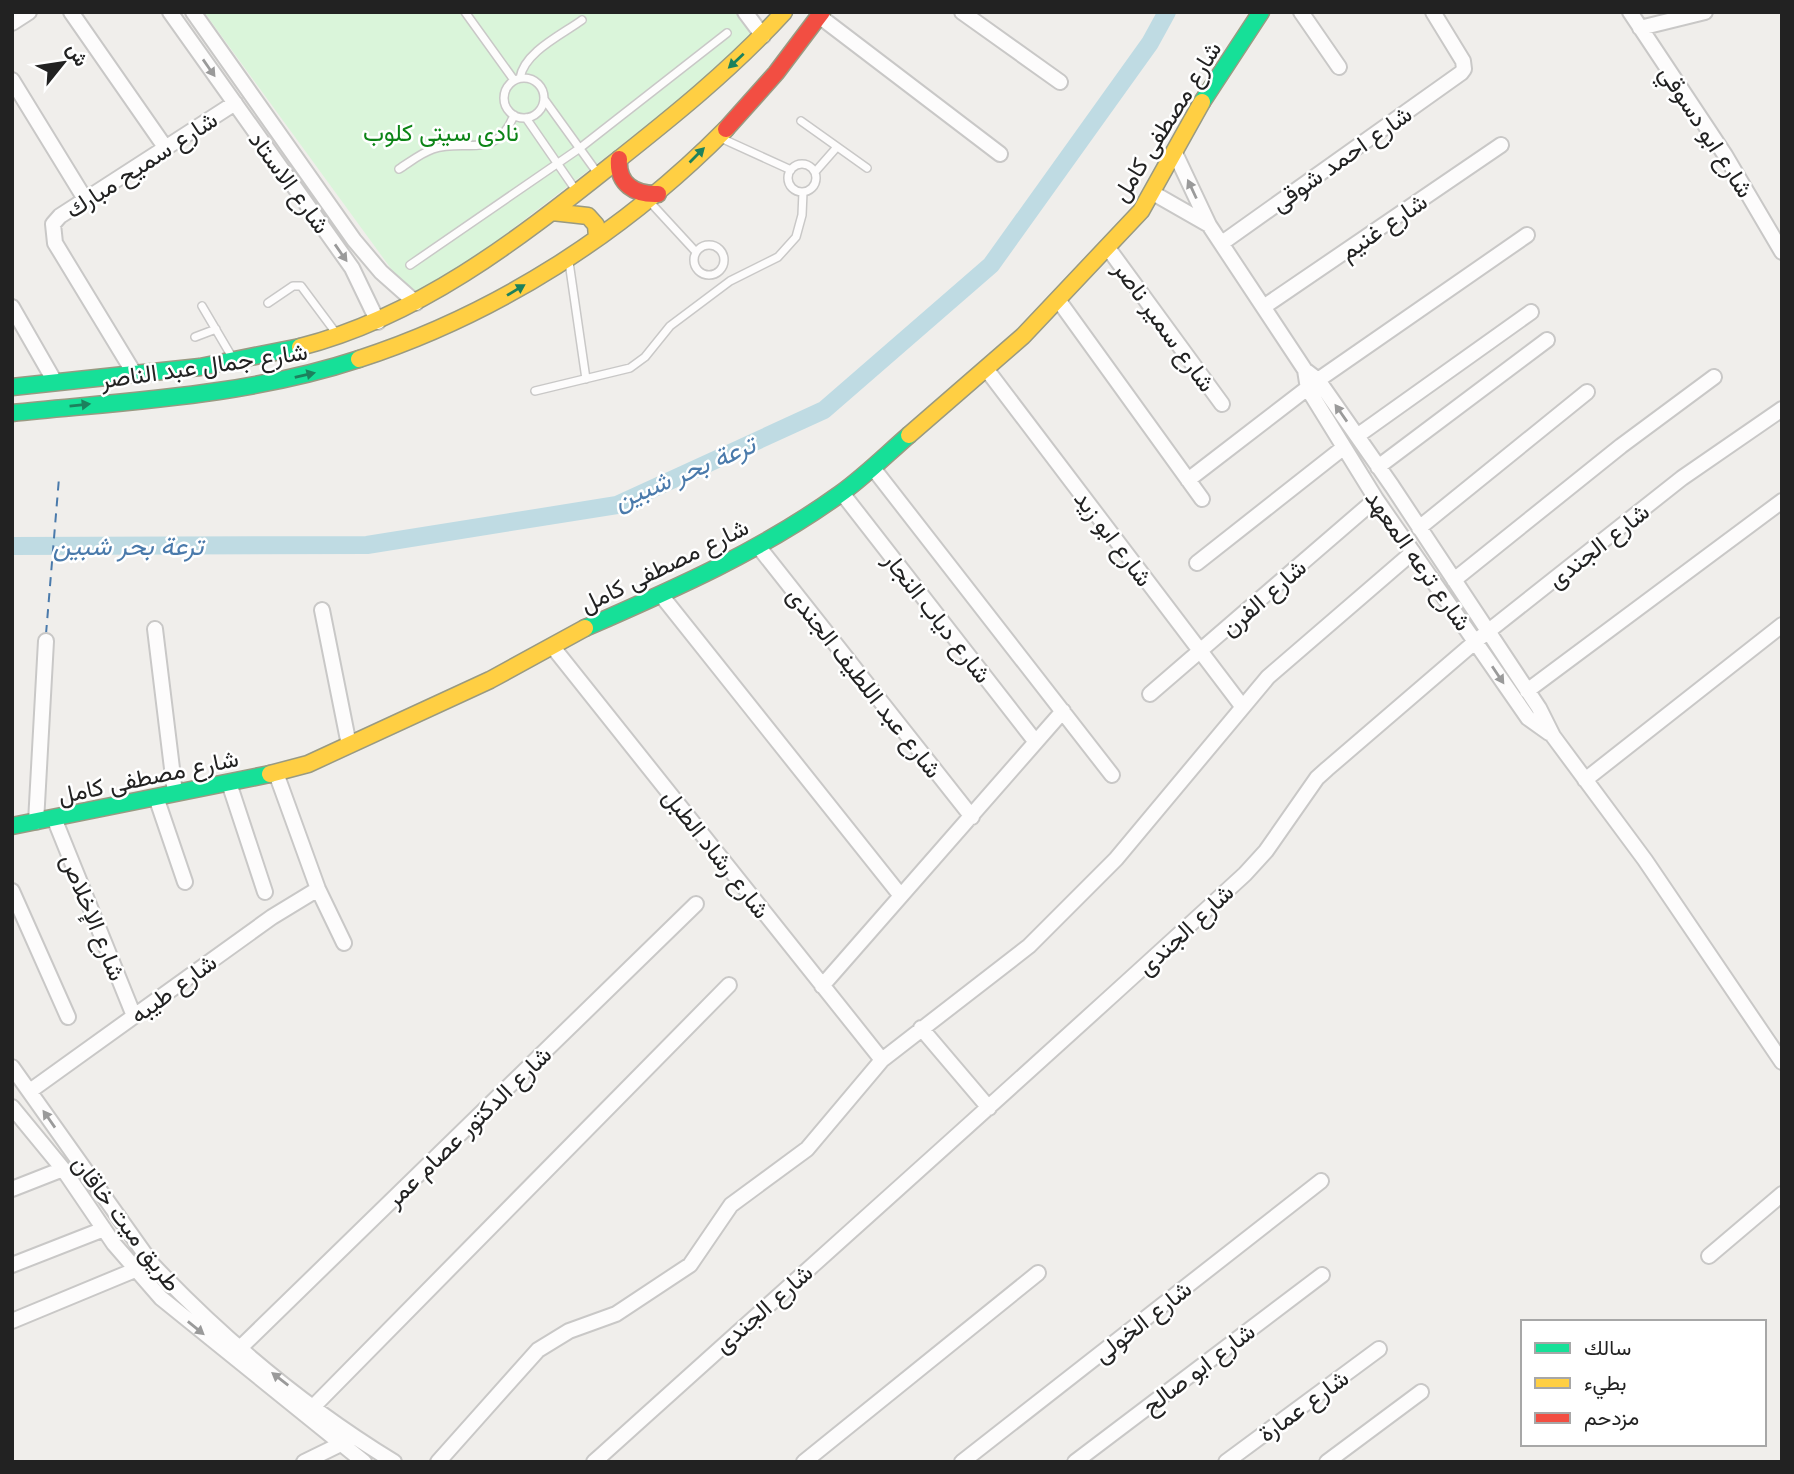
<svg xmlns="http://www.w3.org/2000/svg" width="1794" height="1474" font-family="Mulish,Vazirmatn,sans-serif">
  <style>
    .park { fill: #daf5da }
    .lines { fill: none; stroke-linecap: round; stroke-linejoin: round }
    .canal { stroke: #bfdbe3; stroke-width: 18 }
    .ferry { stroke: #4a7aab; stroke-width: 2; stroke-dasharray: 9 7; stroke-linecap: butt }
    .lane-casing { stroke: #c9c8c7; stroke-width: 10 }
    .street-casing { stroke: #c9c8c7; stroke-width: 18 }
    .fast-casing { stroke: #999a82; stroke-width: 19 }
    .slow-casing { stroke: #999a82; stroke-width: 19 }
    .jam-casing { stroke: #999a82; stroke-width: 19 }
    .lane { stroke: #fdfcfc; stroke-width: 7 }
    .street { stroke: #fdfcfc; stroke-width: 14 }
    .fast { stroke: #16e098; stroke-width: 16 }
    .slow { stroke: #ffcf43; stroke-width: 16 }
    .jam { stroke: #f24e42; stroke-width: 16 }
    .oneway { fill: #1c815d }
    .oneway2 { fill: #9a9a9a }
    .labels { text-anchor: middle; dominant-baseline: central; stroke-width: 5; stroke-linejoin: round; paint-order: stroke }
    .street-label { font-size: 24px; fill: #222; stroke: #fff }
    .park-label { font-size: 24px; fill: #0c8416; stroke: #fff }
    .water-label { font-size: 26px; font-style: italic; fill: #4a7aab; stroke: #fff }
  </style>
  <rect width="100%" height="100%" fill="#f0eeeb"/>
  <path class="park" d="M204 12H745L763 36 416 303Z"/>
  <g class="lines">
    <path class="canal" d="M12 546 367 545 617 505 824 410 991 265 1150 43 1167 12"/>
    <path class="ferry" d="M46 634 59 478"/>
    <defs>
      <path id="lane" d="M465 12 514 80
        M520 78C524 52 563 34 582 20
        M504 98a20 20 0 1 1 40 0a20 20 0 1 1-40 0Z
        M544 99 596 171
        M526 118 575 189
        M801 121 867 168
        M723 139 791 170
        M788 178a14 14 0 1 1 28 0a14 14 0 1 1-28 0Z
        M399 169C410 162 421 153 433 149 465 138 496 161 514 115
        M815 172 837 147
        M649 201 696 252
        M694 260a15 15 0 1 1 30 0a15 15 0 1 1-30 0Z
        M569 262 586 379
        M410 265 580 148 727 33
        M268 303 293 286H301L336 333
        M202 306 232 357
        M195 337 216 329
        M535 391 630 368 645 357 670 326 730 281 778 257 796 237 802 215 803 192"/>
      <path id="street" d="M71 12 165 147
        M170 12 352 268 378 322
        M193 12 354 240 381 272 416 303
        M745 12 763 36
        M962 12 1060 82
        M1301 12 1339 67
        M1630 12 1725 155 1782 252
        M819 16 1000 154
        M12 23 29 12
        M1640 28 1705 12
        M12 80 85 199
        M1175 153 1209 225 1305 370 1318 380 1392 486 1539 708 1553 736 1645 860 1782 1062
        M1153 193 1209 225
        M1222 243 1461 73 1464 69 1463 61 1433 12
        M1108 248 1222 404
        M1059 301 1202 499
        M1265 306 1501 145
        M12 307 55 382
        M987 370 1242 706
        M1305 370 1308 389 1376 499 1528 718 1549 733
        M134 373 55 243 53 224 60 216 235 103
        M1357 436 1531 312
        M1378 467 1547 340
        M873 468 1112 775
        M1188 480 1318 380 1527 235
        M842 493 1035 741
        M1419 528 1587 392
        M758 546 972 817
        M1197 563 1343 448
        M1454 580 1621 446 1714 377
        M661 595 901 896
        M322 610 349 745
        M155 629 175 793
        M552 646 882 1060
        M1527 691 1782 501
        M1150 694 1376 499
        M276 773 318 889 344 943
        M1585 780 1782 625
        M229 783 265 892
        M156 797 185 882
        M54 818 134 1016
        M36 822 46 641
        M12 891 68 1017
        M822 986 1063 711
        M921 1028 989 1108
        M12 1067 152 1264C223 1339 306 1408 394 1462
        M30 1091 272 917 318 889
        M12 1107 63 1169 114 1244 161 1298 364 1462
        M12 1189 63 1169
        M1709 1256 1782 1194
        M12 1265 104 1229
        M12 1321 135 1270
        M240 1348 696 904
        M314 1406 729 985
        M304 1462 347 1441
        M438 1462 538 1350 569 1331 616 1314 690 1265 731 1205 807 1149 882 1060 1029 946 1116 859 1268 677 1413 552
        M594 1462C811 1266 1030 1072 1245 874L1266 851 1317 778 1327 769 1476 641 1682 478 1782 409
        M804 1462 1038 1273
        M962 1462 1321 1181
        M1075 1462 1322 1275
        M1226 1462 1379 1349
        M1327 1462 1421 1392"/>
      <path id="fast" d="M1202 102 1261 12
        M12 387 200 367 300 347
        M12 413C128 401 247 396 359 359
        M585 628C674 589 761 551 840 494 864 477 886 455 909 435
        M12 826 270 774"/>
      <path id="slow" d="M552 212 588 216 596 225 597 238
        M300 347C418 317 516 241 609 167 671 118 731 70 784 12
        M359 359C497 314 623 233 726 129
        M909 435 1023 336 1141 211 1202 102
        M270 774 308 764 490 680 585 628"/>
      <path id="jam" d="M726 129 776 73 822 12
        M619 159C617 184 635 195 658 194"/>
    </defs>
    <use href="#lane" class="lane-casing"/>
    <use href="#street" class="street-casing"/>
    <use href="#fast" class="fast-casing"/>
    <use href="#slow" class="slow-casing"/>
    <use href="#jam" class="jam-casing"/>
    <use href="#lane" class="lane"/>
    <use href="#street" class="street"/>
    <use href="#fast" class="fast"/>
    <use href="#slow" class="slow"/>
    <use href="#jam" class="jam"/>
  </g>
  <defs><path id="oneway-solid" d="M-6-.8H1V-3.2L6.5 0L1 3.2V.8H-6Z" transform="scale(1.75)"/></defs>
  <g class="oneway">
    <use href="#oneway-solid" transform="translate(736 61) rotate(137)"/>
    <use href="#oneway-solid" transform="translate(697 155) rotate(-45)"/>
    <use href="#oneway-solid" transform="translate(516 290) rotate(-31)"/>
    <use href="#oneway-solid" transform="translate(305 375) rotate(-13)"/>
    <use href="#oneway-solid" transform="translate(80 405) rotate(-6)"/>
  </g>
  <g class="oneway2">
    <use href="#oneway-solid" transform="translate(209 68) rotate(55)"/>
    <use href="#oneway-solid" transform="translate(1192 189) rotate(-115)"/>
    <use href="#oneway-solid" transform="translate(341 253) rotate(55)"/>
    <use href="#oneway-solid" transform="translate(1341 413) rotate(-125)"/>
    <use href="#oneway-solid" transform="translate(1498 675) rotate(56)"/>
    <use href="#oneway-solid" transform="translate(49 1119) rotate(-125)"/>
    <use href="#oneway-solid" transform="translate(196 1328) rotate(39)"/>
    <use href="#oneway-solid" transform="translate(280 1379) rotate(-142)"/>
  </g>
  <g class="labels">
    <g class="street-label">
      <text transform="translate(1166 121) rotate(-58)">شارع مصطفى كامل</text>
      <text transform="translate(1707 131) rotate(57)">شارع ابو دسوقي</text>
      <text transform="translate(1341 158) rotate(-35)">شارع احمد شوقى</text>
      <text transform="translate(141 164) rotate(-33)">شارع سميح مبارك</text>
      <text transform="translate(290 182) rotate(54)">شارع الاستاد</text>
      <text transform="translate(1383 226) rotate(-34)">شارع غنيم</text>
      <text transform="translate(1165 326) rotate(54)">شارع سمير ناصر</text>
      <text transform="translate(204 365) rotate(-8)">شارع جمال عبد الناصر</text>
      <text transform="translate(1114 538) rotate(53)">شارع ابو زيد</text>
      <text transform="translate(1598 545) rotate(-38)">شارع الجندى</text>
      <text transform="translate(1419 560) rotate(55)">شارع ترعه المعهد</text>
      <text transform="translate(664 565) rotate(-26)">شارع مصطفى كامل</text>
      <text transform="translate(1263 597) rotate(-41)">شارع الفرن</text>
      <text transform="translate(938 617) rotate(52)">شارع دياب النجار</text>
      <text transform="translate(865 682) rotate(52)">شارع عبد اللطيف الجندى</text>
      <text transform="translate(148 776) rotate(-12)">شارع مصطفى كامل</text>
      <text transform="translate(717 853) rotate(52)">شارع رشاد الطبل</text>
      <text transform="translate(94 917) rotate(68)">شارع الإخلاص</text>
      <text transform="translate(1185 929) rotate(-43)">شارع الجندى</text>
      <text transform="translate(173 988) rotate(-36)">شارع طيبه</text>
      <text transform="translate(468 1126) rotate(-44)">شارع الدكتور عصام عمر</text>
      <text transform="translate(127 1223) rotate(53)">طريق ميت خاقان</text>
      <text transform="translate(763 1308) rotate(-41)">شارع الجندى</text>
      <text transform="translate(1142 1321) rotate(-38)">شارع الخولى</text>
      <text transform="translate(1198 1368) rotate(-37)">شارع ابو صالح</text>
      <text transform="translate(1303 1405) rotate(-36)">شارع عمارة</text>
    </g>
    <g class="park-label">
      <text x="441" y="132">نادى سيتى كلوب</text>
    </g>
    <g class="water-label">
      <text transform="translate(684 472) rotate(-23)">ترعة بحر شبين</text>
      <text x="128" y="545">ترعة بحر شبين</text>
    </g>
  </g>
  <rect width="1794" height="1474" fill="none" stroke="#222222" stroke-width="28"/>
  <rect x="1521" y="1320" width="245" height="126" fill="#ffffff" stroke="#a7a7a7" stroke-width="2"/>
  <rect x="1535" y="1343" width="35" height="10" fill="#16e098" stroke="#a7a7a7" stroke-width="2"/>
  <text x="1584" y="1355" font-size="21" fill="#222222">سالك</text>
  <rect x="1535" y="1378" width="35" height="10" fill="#ffcf43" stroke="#a7a7a7" stroke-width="2"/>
  <text x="1584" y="1390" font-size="21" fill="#222222">بطيء</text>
  <rect x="1535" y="1413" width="35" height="10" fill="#f24e42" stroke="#a7a7a7" stroke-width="2"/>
  <text x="1584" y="1425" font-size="21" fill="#222222">مزدحم</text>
  <g transform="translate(63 63) rotate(60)" stroke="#ffffff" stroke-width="5" paint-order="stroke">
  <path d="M0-5L12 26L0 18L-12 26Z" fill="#222222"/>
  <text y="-10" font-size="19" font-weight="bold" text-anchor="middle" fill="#222222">ش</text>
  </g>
</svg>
